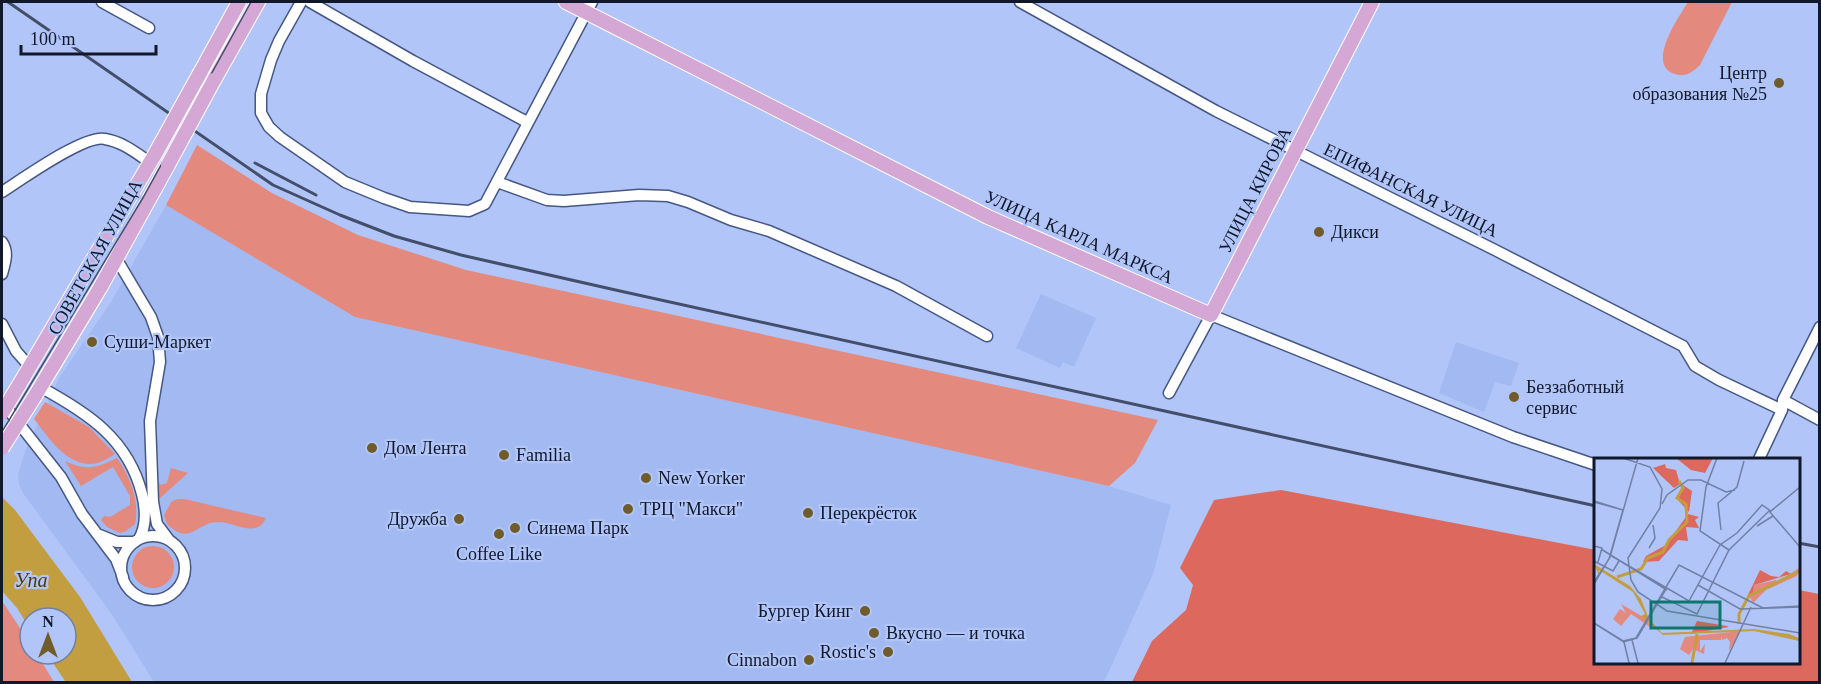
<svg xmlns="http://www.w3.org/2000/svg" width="1821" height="684" font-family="'Times New Roman',serif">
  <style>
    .built { fill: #a2b9f1 }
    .green { fill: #e3897e }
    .forest { fill: #dd685d }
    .water { fill: #c39e41 }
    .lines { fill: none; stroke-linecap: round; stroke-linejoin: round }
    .minor-casing { stroke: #465783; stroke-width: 13 }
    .major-casing { stroke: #fff; stroke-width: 16 }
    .minor { stroke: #fff; stroke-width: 10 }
    .major { stroke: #d5a7d5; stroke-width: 14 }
    .tram { stroke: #434e6a; stroke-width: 1.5 }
    .rail { stroke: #434e6a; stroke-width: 3 }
    .major-bridge-casing { stroke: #fff; stroke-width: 16; stroke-linecap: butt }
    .major-bridge { stroke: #d5a7d5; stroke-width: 14 }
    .poi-dot { fill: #705c2b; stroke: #b1c5f8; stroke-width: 2 }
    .labels { text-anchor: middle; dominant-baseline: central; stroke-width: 4.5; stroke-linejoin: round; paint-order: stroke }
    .poi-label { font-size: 18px; fill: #11182a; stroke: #b1c5f8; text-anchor: start }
    .street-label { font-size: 18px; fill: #11182a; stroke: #b1c5f8 }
    .water-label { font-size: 20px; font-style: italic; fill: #4d3a03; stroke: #b1c5f8 }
    .inset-river { fill: none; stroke: #c39e41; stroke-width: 3 }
    .inset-road { fill: none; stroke: #7180a6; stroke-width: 1.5 }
    .view { fill: #0f766e; fill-opacity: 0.15; stroke: #0f766e; stroke-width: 3 }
    .inset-edge { fill: none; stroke: #11182a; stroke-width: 3 }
  </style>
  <rect width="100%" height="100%" fill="#b1c5f8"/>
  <path class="built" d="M166 205 355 317 1109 486 1171 505 1153 574 1104 682H154L111 613 23 493 19 484 18 474 26 449 59 378 111 302Z
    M1041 294 1096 318 1074 367 1063 362 1060 368 1016 348Z
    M1456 342 1519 363 1511 386 1495 382 1484 412 1439 393Z"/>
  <path class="green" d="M1688 2H1732L1700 65C1694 71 1688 76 1679 75 1642 69 1679 17 1688 2Z
    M197 145 272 193 358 235 466 270 1158 420 1135 463 1109 486 355 317 166 205Z
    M45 402 89 427 115 454C110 457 103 461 98 463 69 470 49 438 34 419Z
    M117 458C130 476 140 502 135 524L126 531 120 533 107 527 101 520 104 516 110 517 130 505V496L113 467 81 486 65 461C86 471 97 468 117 458Z
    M171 468 188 473 160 498 158 496 157 481 161 485 167 483Z
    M178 499H184L266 518C257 539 234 522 219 522 195 522 191 547 167 524L164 515 172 501Z
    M132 567a21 21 0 1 1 42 0a21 21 0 1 1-42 0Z
    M2 601 30 643V654H37L54 682H2Z"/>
  <path class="forest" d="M1281 490 1596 550V662H1798L1799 590 1819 594V682H1132L1152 641 1186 610 1193 585 1180 568 1214 500Z"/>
  <path class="water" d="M2 497 15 510 80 597 132 682 65 681 47 654H66V618H30V629L17 608 2 591Z"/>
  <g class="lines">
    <defs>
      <path id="minor" d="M102 2 149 28
        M301 2 279 41 271 60 261 94V113L269 127 280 137 345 182 384 198 410 207 469 211 485 204 592 2
        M310 2 413 61 527 122
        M1020 2 1216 111 1495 250 1683 346 1695 366 1719 380 1782 410
        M497 182 547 200 564 201 639 195 668 196 688 202 731 220 769 231 896 286 987 336
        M2 192C21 180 85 134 105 139 123 142 136 153 151 163
        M2 242C9 252 5 263 2 274
        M116 258 151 317 158 337 160 362 150 421 153 502 157 524 169 540
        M2 324 16 351 30 367
        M40 387C88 413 128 439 142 494 146 510 147 525 139 539
        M1169 393 1211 315 1513 437 1596 465
        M1783 400 1820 420
        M2 402 61 477 82 514 116 559 123 577
        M1759 459 1782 410 1783 400 1820 327
        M97 534 117 542H135
        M121 568a32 32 0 1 1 64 0a32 32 0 1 1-64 0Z"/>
      <path id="major" d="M566 2 988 217 1211 315 1372 2
        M200 73 239 2
        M214 80 258 2
        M19 385 154 156
        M35 396 100 288 168 165"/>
    </defs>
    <use href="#minor" class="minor-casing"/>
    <use href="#major" class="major-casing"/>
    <use href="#minor" class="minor"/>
    <use href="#major" class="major"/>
    <path class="tram" d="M2 432 144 196 251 2"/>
    <path class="rail" d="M8 2 273 185 340 215 394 236 461 255 620 291 1596 506
      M255 163 316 195
      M1798 543 1820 547"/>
    <defs>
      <path id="major-bridge" d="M154 156 200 73
        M168 165 214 80
        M2 413 19 385
        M2 448 35 396"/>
    </defs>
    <use href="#major-bridge" class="major-bridge-casing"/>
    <use href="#major-bridge" class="major-bridge"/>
  </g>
  <g class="poi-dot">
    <circle cx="1779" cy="83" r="6"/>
    <circle cx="1319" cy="232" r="6"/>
    <circle cx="92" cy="342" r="6"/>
    <circle cx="1514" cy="397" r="6"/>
    <circle cx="372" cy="448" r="6"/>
    <circle cx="504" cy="455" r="6"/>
    <circle cx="646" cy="478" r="6"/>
    <circle cx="628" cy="509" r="6"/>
    <circle cx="808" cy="513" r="6"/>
    <circle cx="459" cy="519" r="6"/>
    <circle cx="515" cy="528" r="6"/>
    <circle cx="499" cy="534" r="6"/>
    <circle cx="865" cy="611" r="6"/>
    <circle cx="874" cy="633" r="6"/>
    <circle cx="888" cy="652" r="6"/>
    <circle cx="809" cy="660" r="6"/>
  </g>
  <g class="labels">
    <g class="poi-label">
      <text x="1767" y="73" text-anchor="end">Центр<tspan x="1767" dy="21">образования №25</tspan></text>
      <text x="1331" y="232">Дикси</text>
      <text x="104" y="342">Суши-Маркет</text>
      <text x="1526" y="387">Беззаботный<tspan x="1526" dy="21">сервис</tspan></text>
      <text x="384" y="448">Дом Лента</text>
      <text x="516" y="455">Familia</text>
      <text x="658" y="478">New Yorker</text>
      <text x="640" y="509">ТРЦ "Макси"</text>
      <text x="820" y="513">Перекрёсток</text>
      <text x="447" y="519" text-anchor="end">Дружба</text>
      <text x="527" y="528">Синема Парк</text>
      <text x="499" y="554" text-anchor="middle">Coffee Like</text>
      <text x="853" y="611" text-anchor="end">Бургер Кинг</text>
      <text x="886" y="633">Вкусно — и точка</text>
      <text x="876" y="652" text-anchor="end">Rostic's</text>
      <text x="797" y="660" text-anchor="end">Cinnabon</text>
    </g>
    <g class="street-label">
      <text transform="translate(1255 190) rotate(-63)">УЛИЦА КИРОВА</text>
      <text transform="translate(1411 190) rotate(26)">ЕПИФАНСКАЯ УЛИЦА</text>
      <text transform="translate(1079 237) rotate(24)">УЛИЦА КАРЛА МАРКСА</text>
      <text transform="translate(95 257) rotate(-61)">СОВЕТСКАЯ УЛИЦА</text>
    </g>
    <g class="water-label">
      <text x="31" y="580">Упа</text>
    </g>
  </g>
  <g transform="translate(1594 458)">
    <rect width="206" height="206" fill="#b1c5f8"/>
    <path d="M205 110 203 118 172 132 159 145 156 139 160 127 182 122 183 125ZM27 146 51 160 59 171 37 156 27 168 19 161 26 151 32 155ZM147 173 135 193 136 184 133 180 128 182 127 178V182H106V193L111 186 110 196 99 191 95 197 86 191 91 179Z" fill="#e3897e"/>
    <path d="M82 0H119L111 15 97 12ZM71 6 72 10 82 12 86 26 80 30 59 10ZM89 27 98 33 95 54 82 40ZM94 56 105 59 101 62 105 70 92 69 94 83 84 82 65 103 49 104 52 98 72 87ZM166 112 177 118 185 119 192 113 197 116 160 127 159 134 152 141ZM103 163 133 168 135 169 97 176Z" fill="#dd685d"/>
    <path d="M0 106 36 128 47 141 55 161 68 175 160 171 195 176 205 180V183L160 173 69 177 47 158 51 156 39 134 5 112V117Z" fill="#c39e41"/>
    <path class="inset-river" d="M23 119 47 111 54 100 69 94 75 82 93 64 92 46 83 40 89 30 85 23M145 166V156L155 138 206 113M98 205 103 176"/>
    <path class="inset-road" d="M29 0 56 9 68 31 66 50 34 100 37 122 44 134 73 153 206 175M123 0 112 29 106 73 135 92M0 43 29 52 15 101 0 124M0 44 29 52M68 46 73 37 94 22H107L132 34 141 32M163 68 179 58M127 72 124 45 143 29 150 3M0 88 8 90 4 104M55 90 61 80 59 67M7 91 73 132M16 97 95 143 126 87 143 75 168 47 177 53 206 29M0 103 19 113 25 103M0 126 16 99 44 0M104 127 146 151 206 149M68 139 103 156 135 92 175 53 206 89M168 150 206 148M0 165 29 183 42 180 85 107 169 150M0 165 30 184 35 205M38 182 44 205M29 184 43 180 72 131M30 184 35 205M131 205 157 149"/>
    <path class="view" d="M57 144H126V170H57Z"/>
    <rect width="206" height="206" class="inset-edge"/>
  </g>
  <rect width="1821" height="684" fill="none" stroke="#11182a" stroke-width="6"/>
  <g transform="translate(48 636)"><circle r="28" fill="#b1c5f8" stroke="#7180a6" stroke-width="1.5"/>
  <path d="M0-4.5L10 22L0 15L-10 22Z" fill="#705c2b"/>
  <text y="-9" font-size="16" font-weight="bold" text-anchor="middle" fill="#11182a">N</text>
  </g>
  <path d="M21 45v9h135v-9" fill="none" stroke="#11182a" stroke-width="3"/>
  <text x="30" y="45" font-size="18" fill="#11182a" stroke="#b1c5f8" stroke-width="4.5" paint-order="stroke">100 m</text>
</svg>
